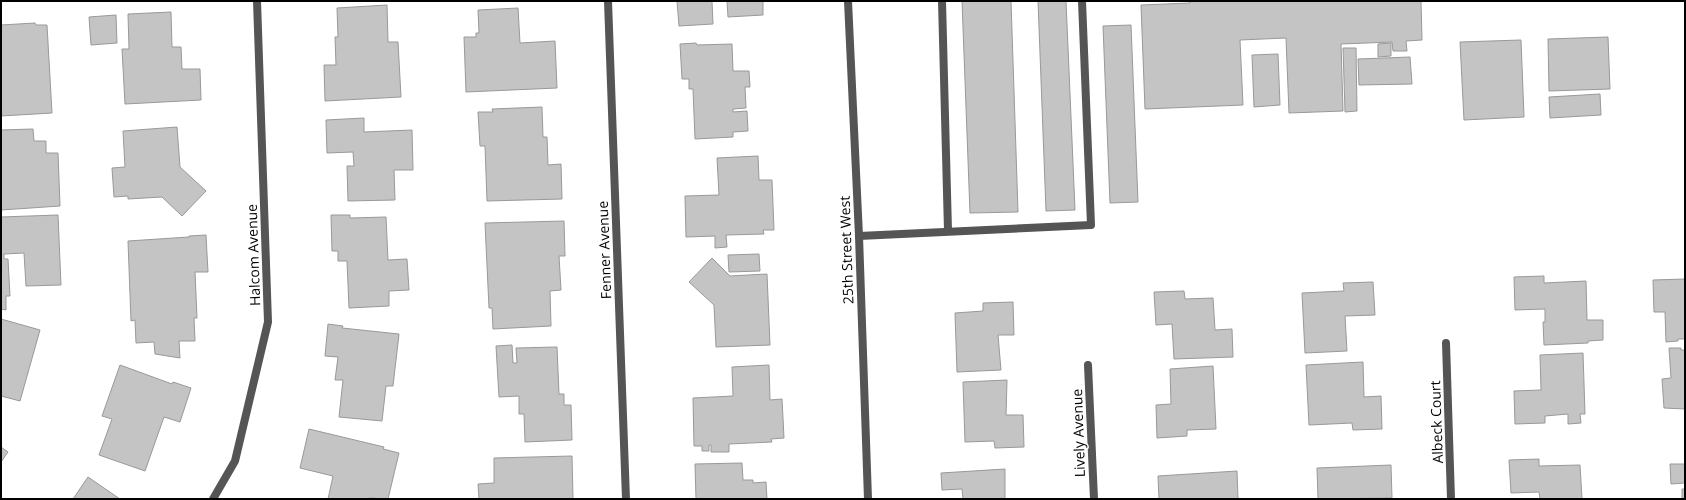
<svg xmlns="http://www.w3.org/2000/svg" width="1686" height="500" font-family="'Open Sans',sans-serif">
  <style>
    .building { fill: #c4c4c4; stroke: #999 }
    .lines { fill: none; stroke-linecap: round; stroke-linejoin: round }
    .service { stroke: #555; stroke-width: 8 }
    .minor { stroke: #555; stroke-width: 8 }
    .tertiary { stroke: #555; stroke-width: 8 }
    .labels { text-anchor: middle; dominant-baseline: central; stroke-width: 3; stroke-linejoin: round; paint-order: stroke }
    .street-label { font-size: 14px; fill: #000; stroke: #fff }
  </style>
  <rect width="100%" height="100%" fill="#fff"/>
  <path class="building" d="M677 1H712L713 24 679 26Z
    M727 1H763V15L728 17Z
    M962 1H1011L1018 212 970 213Z
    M1038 1H1066L1075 210 1046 211Z
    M1190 1H1421L1422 40 1406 41 1407 51H1393L1392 42 1341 44 1343 111 1289 113 1286 38 1240 40 1243 105 1145 109 1141 5 1190 3Z
    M387 5 388 42H398L401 97 325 101 324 65H336L335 37H338L337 8Z
    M518 8 520 43 555 41 557 88 466 92 464 37H476V33H479L478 10Z
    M171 12 172 47H181L182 69H200L201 100 125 104 122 49H129L128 14Z
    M116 15 117 43 91 45 89 17Z
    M35 23 36 25H47L52 113 1 116V25Z
    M1131 25 1138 202 1110 203 1103 26Z
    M1608 37 1610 89 1549 91 1548 39Z
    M1521 40 1524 117 1464 120 1460 42Z
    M696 43 697 45 732 44 733 71H749L750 87H745L746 108 733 109V112L747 111 748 131 733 132V137L695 139 693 89H689V79H682L680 44Z
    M1391 43V56L1378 57V44Z
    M1343 48H1356L1357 111 1345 112Z
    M1278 54 1280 105 1254 107 1252 55Z
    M1410 57 1412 84 1359 85 1358 59Z
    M1600 94 1601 115 1550 118 1549 97Z
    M542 107 543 137H547L548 165 561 164 562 199 487 201 485 146H480L478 112H493L492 109Z
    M364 118V132L412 130 413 170H394L395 200 348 201 347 166H354L353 152 327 153 326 120Z
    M177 127 180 167 206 191 182 216 162 197 128 199V196L114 197 112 168 125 167 123 131Z
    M33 129 34 141H46V153H58L60 206 1 210V130Z
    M758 156 759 180H772L774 230H763L764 234 726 235 727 247 715 248V236L686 237 685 196 719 195 717 158Z
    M58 215 61 285 26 286 24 253 4 254V259H8L10 296H6V310L1 309V217Z
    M331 215H350V218L386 217 388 260 407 259 409 290 389 291V306L349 308 347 261H338V251H332Z
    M564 221 565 256H559L561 290 550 291 551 326 493 329 492 308H489L485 223Z
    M206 235 208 272H195L197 318H194L195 341H179L180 358 155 354 154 342 136 343 135 320 131 321 128 241 189 237V236Z
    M759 254 760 271 729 272 728 255Z
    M712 258 730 276 767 274 770 345 716 347 714 305 689 282Z
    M1544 276V283L1586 281 1587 320H1603V340L1588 341V343L1544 345 1543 322H1545V309L1515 310 1514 277Z
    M1685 279V339H1678V341L1666 342 1665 312H1654L1653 280Z
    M1373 282 1375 315 1345 316 1347 351 1305 353 1302 293 1344 291 1343 283Z
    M1184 291 1185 299 1213 298 1215 330 1232 329 1233 357 1174 359 1172 324 1156 325 1154 292Z
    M1013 302 1014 335H998L1001 370 957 372 955 313 983 311V303Z
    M1 319 40 330 20 401 1 396Z
    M328 324 343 326 342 328 399 334 393 386H386L382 421 339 417 343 380H335L338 357 325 356Z
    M512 345 513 363H517L516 348 557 347 559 394H564V405H571L572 440 525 442 524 414H519V396L499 397 496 346Z
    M1669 348H1681V350H1685V409L1664 408 1662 379 1671 378Z
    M1583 353 1585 414H1580L1581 423 1568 424V414L1545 416V423L1515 424 1514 391 1541 390 1540 355Z
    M1363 362 1364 397 1381 396 1382 429 1353 430 1352 423 1309 425 1306 365Z
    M120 365 172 384 173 382 191 388 180 422 164 417 145 471 99 455 112 419 102 416Z
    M769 365 770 400 782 399 784 438 771 439 772 442 729 444V452H711V445H709V451H702V446H694L693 398 733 396 732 367Z
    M1213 366 1216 429 1187 430V436L1157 438 1156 405 1171 404 1170 369Z
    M1007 380 1006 415H1023L1024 447 995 448 994 441 965 442 963 382Z
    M309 429 384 447 383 449 399 453 388 499 369 498V499H328L333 476 300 468Z
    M1 447 8 452 1 462Z
    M572 456 573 499H479L478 484 494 483V458Z
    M1539 459V466L1580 465 1582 499H1540L1539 492 1511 493 1509 460Z
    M1685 461V483L1671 484 1670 464H1685Z
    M742 463 743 480H753V483L766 482 767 499H696L695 464Z
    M1391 465 1392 498 1318 499 1317 468Z
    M1005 469V499H963L962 489 942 490 941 473Z
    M1237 471 1238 499H1159L1158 476Z
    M88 477 120 499H73Z
    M1682 489H1685V499H1682Z"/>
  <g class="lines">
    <path class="service" d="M942 1 948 231
      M859 236 1091 225 1082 1"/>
    <path class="minor" d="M608 1 626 499
      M1446 343 1451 499
      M1088 365 1094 499
      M213 499 235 461 268 322 257 1"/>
    <path class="tertiary" d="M848 1 859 236 868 499"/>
  </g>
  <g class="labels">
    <g class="street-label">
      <text transform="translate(604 250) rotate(-92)">Fenner Avenue</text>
      <text transform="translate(846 250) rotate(-92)">25th Street West</text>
      <text transform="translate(253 255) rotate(-92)">Halcom Avenue</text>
      <text transform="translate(1436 422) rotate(-92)">Albeck Court</text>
      <text transform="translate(1078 433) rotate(-92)">Lively Avenue</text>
    </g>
  </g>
  <rect width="1686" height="500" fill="none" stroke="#000000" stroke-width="4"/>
</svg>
